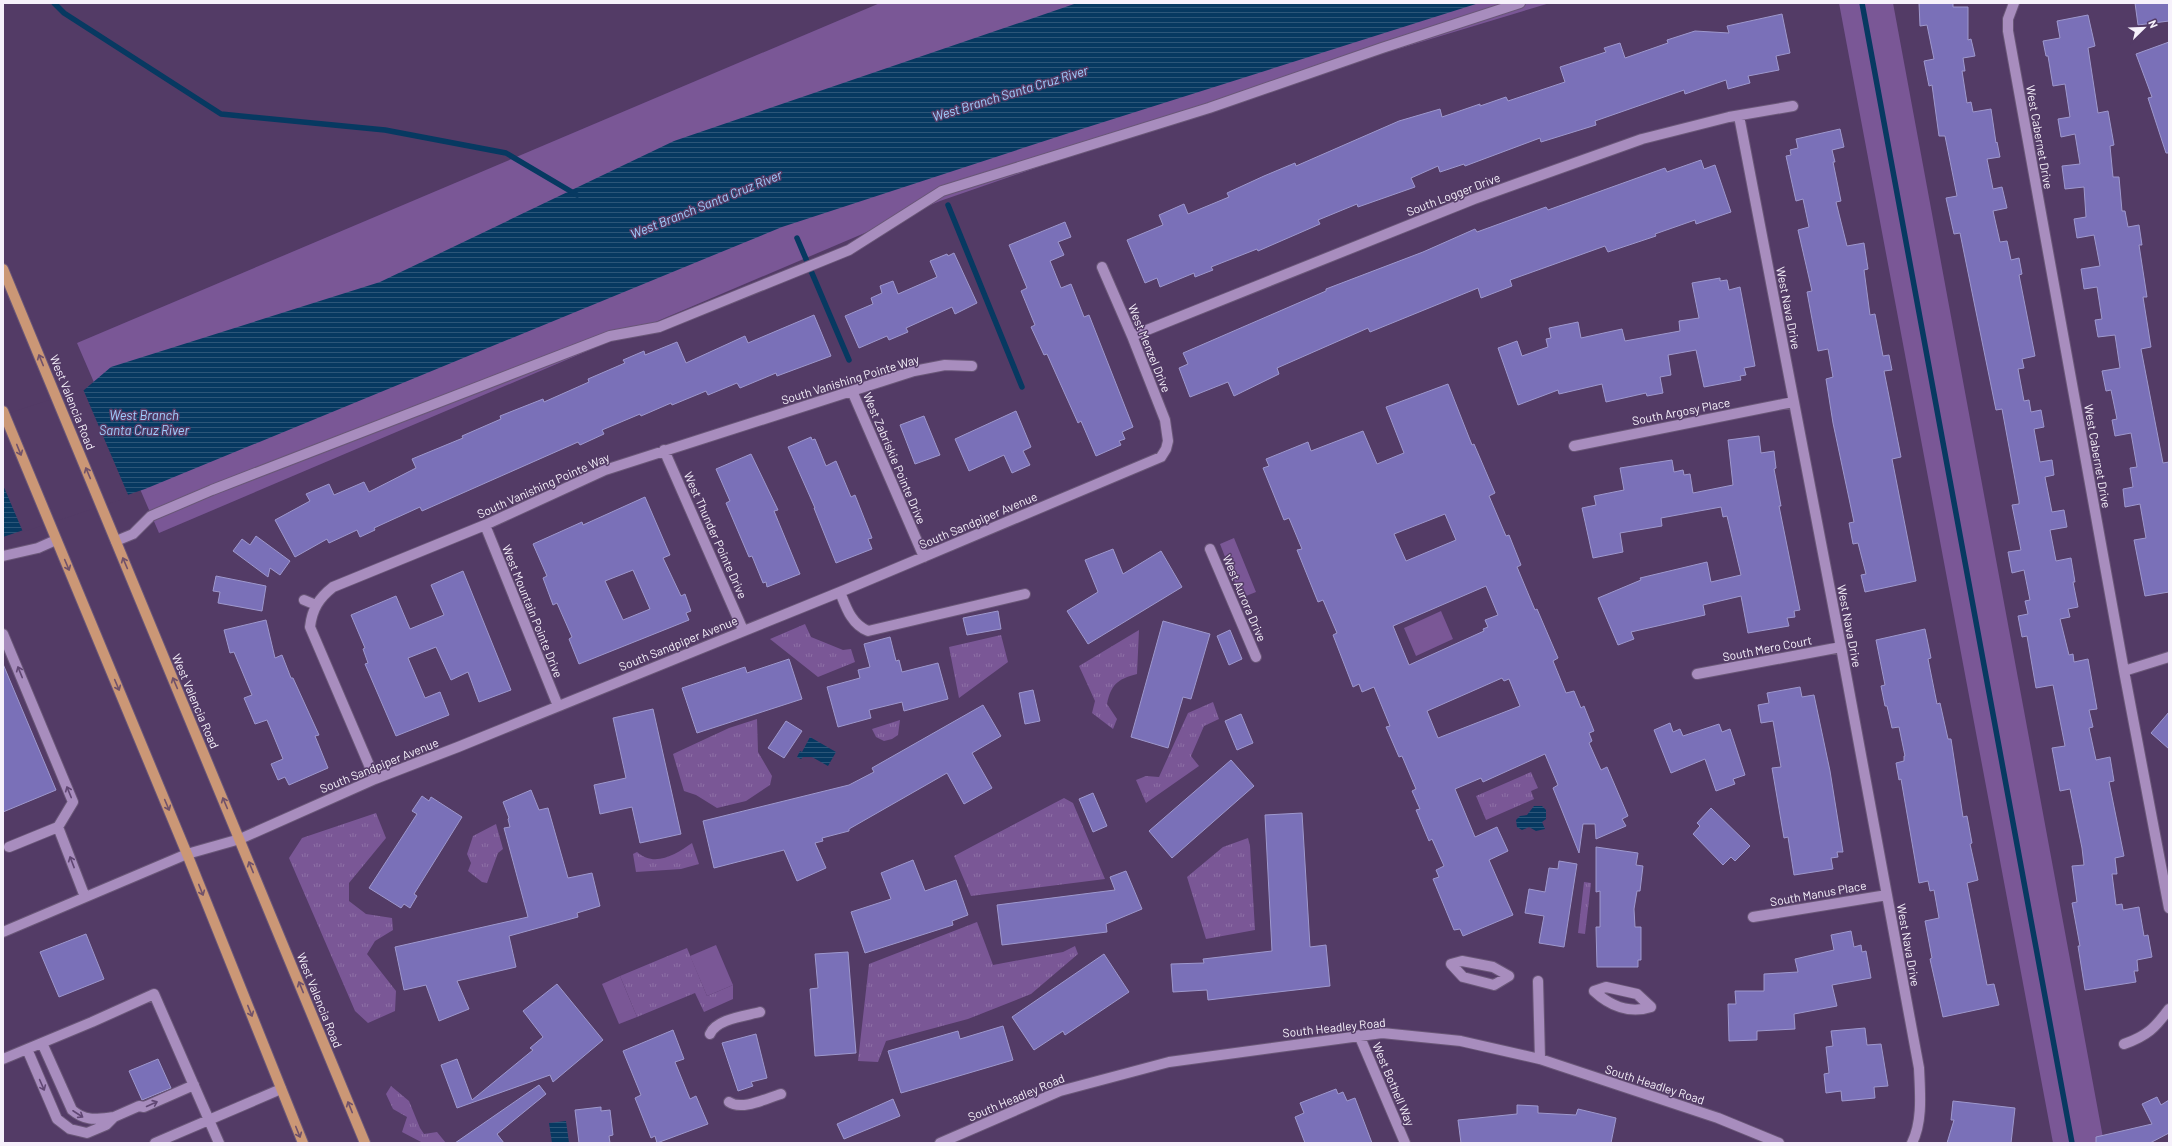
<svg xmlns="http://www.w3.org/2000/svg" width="2172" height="1146" font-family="Barlow,sans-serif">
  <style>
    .grass { fill: url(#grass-tufts) }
    .green { fill: #7a5796 }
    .water { fill: url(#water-rules) }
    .pier { fill: #533b66 }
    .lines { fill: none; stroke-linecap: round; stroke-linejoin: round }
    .stream { stroke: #073961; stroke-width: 5.5 }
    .building { fill: #7a70b8; stroke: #9e98cd; fill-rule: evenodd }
    .minor-casing { stroke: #6a5778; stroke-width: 12 }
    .major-casing { stroke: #6a5778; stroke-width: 12 }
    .minor { stroke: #a88dbe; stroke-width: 10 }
    .major { stroke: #cb9776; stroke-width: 10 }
    .oneway { stroke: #71526a }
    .oneway2 { stroke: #604773 }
    .labels { text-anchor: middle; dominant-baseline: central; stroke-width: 3; stroke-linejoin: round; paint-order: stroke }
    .street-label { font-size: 12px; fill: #f6f1fb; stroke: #533b66 }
    .water-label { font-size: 13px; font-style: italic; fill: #a0cfff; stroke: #533b66 }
  </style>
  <defs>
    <pattern id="grass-tufts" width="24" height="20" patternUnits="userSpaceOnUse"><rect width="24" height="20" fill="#7a5796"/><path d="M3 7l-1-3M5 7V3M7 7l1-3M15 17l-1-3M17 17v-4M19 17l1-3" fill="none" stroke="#8e70a6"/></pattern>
    <pattern id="water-rules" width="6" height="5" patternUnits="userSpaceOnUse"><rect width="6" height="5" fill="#073961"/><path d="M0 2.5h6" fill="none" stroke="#2c5679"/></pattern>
  </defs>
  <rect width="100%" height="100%" fill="#533b66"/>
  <path class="grass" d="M805 624 811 637 843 650 851 649 855 662 818 677 770 639Z
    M1139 630 1137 674C1117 679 1111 685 1107 704L1117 719 1113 729 1092 713 1095 701 1079 666Z
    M1001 635 1008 662 959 698 949 647Z
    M1213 702 1219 719 1204 726 1191 756 1199 766 1146 803 1136 780 1146 776 1159 777 1188 713Z
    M757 719 758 752 772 776 770 785 746 801 717 808 696 795 684 791 673 754 729 728Z
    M900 720 898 735 892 739 884 741 876 737 872 729Z
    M1531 772 1538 788 1531 791 1534 799 1486 820 1476 796Z
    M1064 798 1073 803 1105 879 971 896 954 856Z
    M376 813 386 838 349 883V901L366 914 392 918 393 930 375 941 367 954 396 991 395 1011 368 1023 355 1011 289 858 302 838Z
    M496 824 503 849 498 853 487 883 482 882 468 871 471 863 467 854 473 836Z
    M1248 838 1250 846 1255 930 1206 939 1187 877 1223 847Z
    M692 843 699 864 681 869 636 872 633 854 637 852C655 868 676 854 692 843Z
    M1584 882 1591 883 1585 934 1578 933Z
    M977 922 993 965 1063 952 1075 946 1078 954 1031 994 968 1019 886 1041 878 1062 858 1061 869 964Z
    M687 948 707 996 733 985V999L704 1012 695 993 637 1017 620 976Z
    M391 1086 409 1101 420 1128 424 1134 437 1132 446 1143H423L402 1132 407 1117 393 1109 386 1094Z"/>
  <path class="green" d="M880 3H1550L1258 91 940 201 159 533 77 343Z
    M1839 3H1893L2104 1143H2053Z
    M1234 538 1256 592 1241 598 1220 544Z
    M1441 611 1453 639 1416 656 1404 628Z
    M716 945 733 985 707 996 690 956Z
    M620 976 637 1017 619 1024 602 984Z"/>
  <path class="water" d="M1077 3H1479L1069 133 782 227 145 489 3 537V417L84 390 111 367 380 282 674 141Z
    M810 737 836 752 828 766 812 757H803L801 759 797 757 800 751 802 752Z
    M1534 806H1542L1546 810V819L1542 822 1545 829 1536 831 1529 827 1522 830 1517 827 1516 820 1520 816 1527 815Z
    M566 1121 569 1143H552L549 1123Z"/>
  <path class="pier" d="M83 389 129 497 23 532 3 485V415Z"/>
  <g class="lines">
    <path class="stream" d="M54 3 64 13 221 114 385 130 506 153 577 195
      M1862 3 2072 1143
      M948 205 1022 387
      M797 238 849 360"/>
  </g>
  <path class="building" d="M1919 3H1953V7H1968V40L1971 39 1975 56 1963 58 1965 71H1962L1967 103 1971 102 1973 112 1991 109 1996 143 1997 142 2000 157 1987 159 1993 189 2002 187 2007 208 1993 211 2000 242 2007 241 2011 260 2019 258 2022 274 2019 275 2035 356 2022 359 2024 368 2018 369 2024 401 2029 400 2031 412 2041 410 2044 427 2034 429 2040 462 2052 460 2054 475 2045 477 2052 512 2064 510 2067 527 2050 530 2056 561 2071 558 2075 582H2073L2078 607 2068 609 2070 617 2060 619 2069 655 2073 654 2074 662 2088 659 2097 709 2089 710 2093 727 2089 728 2096 760 2110 757 2114 781 2109 782 2124 856 2115 858 2117 874H2112L2116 905 2122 904 2123 910 2139 907 2144 936 2148 935 2152 957 2137 960 2138 971H2134L2136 982 2085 990 2078 946H2080L2072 903 2077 902 2072 866 2084 865 2082 848 2070 789 2060 791 2052 748 2065 746 2053 685 2036 688 2027 636 2022 637 2018 616 2028 614 2025 601 2030 600 2024 570 2012 573 2008 552 2021 550 2012 505 2019 504V501L2002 409 1996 410 1960 233 1954 234 1946 198 1957 196 1945 136H1939L1932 85 1929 86 1924 61 1934 59 1927 25 1920 26Z
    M2135 3H2169V21L2138 25Z
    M1782 14 1790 53 1776 56 1779 70 1748 76 1750 83 1728 89 1726 80 1685 94 1684 90 1595 121 1596 125 1541 142 1540 138 1465 166 1464 164 1440 172 1438 166 1411 178 1415 187 1358 207 1357 204 1318 220 1320 224 1258 251 1257 249 1211 267 1213 270 1195 277 1194 273 1160 287 1157 278 1145 283 1127 240 1163 225 1159 215 1184 204 1188 214 1229 197 1227 193 1264 176 1295 163 1296 166 1399 121 1440 109 1442 117 1480 104V106L1506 97 1508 101 1565 82 1560 67 1606 52 1604 48 1620 43 1625 58 1668 43 1667 40 1695 31 1729 33 1727 26Z
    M2088 15 2095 46 2088 48 2098 113 2108 111 2114 145 2110 146 2113 177H2119L2122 211H2125L2128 227 2139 225 2142 245H2139L2147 297H2143L2151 347 2141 349 2163 463 2169 462V592L2145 596 2134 540 2146 538 2140 504 2125 507 2123 489 2133 487 2130 468 2137 467 2131 433 2115 436 2112 420 2117 419 2111 390 2106 391 2102 371 2120 368 2115 335 2098 337 2095 320 2102 319 2097 287 2084 289 2081 269 2100 266 2094 235 2077 238 2074 219 2086 217 2084 187 2065 189 2062 166 2080 164 2075 134 2061 137 2058 119 2070 117 2065 84 2053 86 2048 56H2046L2043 41 2060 38 2057 21Z
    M2169 42V153H2166L2148 98 2152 97 2136 54Z
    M1840 129 1844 147 1832 150 1835 162H1833L1841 201 1836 202 1847 246 1864 243 1868 269 1864 270 1870 315 1875 314 1883 356 1889 355 1892 370 1884 371 1901 457 1892 459 1916 581 1865 592 1861 575 1866 574 1858 543 1853 544 1849 523 1854 522 1833 423 1826 379 1833 377 1828 349 1818 351 1807 292 1812 291 1798 230 1809 227 1803 199 1796 201 1786 156 1791 155 1790 150 1798 148 1796 139Z
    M1701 160 1704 169 1715 165 1731 212 1696 224 1695 220 1655 234 1656 236 1608 252 1605 246 1510 280 1512 286 1481 298 1478 288 1370 332 1368 328 1277 368 1279 374 1234 396 1228 382 1190 397 1179 368 1188 364 1183 353 1326 291V289L1423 252 1475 229 1477 232 1546 207 1548 210 1665 168 1667 172Z
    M1065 222 1071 237 1058 242 1064 255 1050 261 1061 288 1071 284 1084 317 1089 315 1133 427 1122 432 1125 439 1119 441 1121 445 1096 456 1081 421 1078 423 1047 354 1044 355 1031 327 1035 325 1021 291 1027 288 1009 245Z
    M954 253 977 303 955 314 952 307 906 328 908 332 889 340 887 336 859 348 845 316 873 304 871 298 882 293 880 286 893 281 898 294 937 277 930 261 947 254 948 256Z
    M1720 278V281L1727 280 1729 290 1740 287 1755 366 1744 368 1746 375 1740 376 1741 380 1704 387 1696 350 1668 355 1671 375 1660 377 1663 393 1647 396 1646 393 1606 402 1602 384 1559 394 1558 390 1518 405 1498 348 1517 341 1522 356 1548 347 1546 339 1551 338 1549 328 1578 322 1581 338 1622 329 1625 341 1680 331 1679 321 1699 318 1692 283Z
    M814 315 831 356 777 376 776 373 740 388 737 383 708 395 706 391 672 405 671 403 641 416 640 414 602 430 604 434 580 445 578 442 422 511 420 507 374 528 375 530 360 537 357 530 329 543 327 539 295 557 275 520 310 501 306 494 329 484 334 495 364 482 369 492 416 468 412 459 463 438 462 436 501 419 500 416 543 399 544 402 589 382 588 379 625 363 623 360 644 351 645 355 677 342 686 363 745 336 748 343Z
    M1448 384 1472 445 1474 444 1495 493 1489 496 1506 536 1509 535 1521 565 1517 567 1535 610 1537 609 1558 658 1553 661 1566 693 1574 691 1581 708 1584 706 1594 731 1589 733 1592 741 1589 743 1601 770 1607 767 1628 816 1622 819 1626 826 1596 839 1595 824H1583L1579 853 1553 788 1558 785 1545 754 1483 782 1481 778 1455 789 1475 837 1497 827 1508 851 1489 860 1513 915 1463 936 1460 929 1454 930 1433 879 1439 877 1436 870 1444 866 1432 839 1429 841 1416 810 1420 809 1412 791 1416 789 1402 756 1399 757 1386 727 1390 726 1374 687 1362 692 1359 684 1353 687 1333 635 1337 633 1323 600 1318 602 1297 550 1302 549 1289 518 1284 520 1263 468 1269 466 1266 459 1308 442 1311 451 1363 431 1377 464 1404 453 1386 407ZM1445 514 1456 540 1406 561 1394 534ZM1486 586 1498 615 1485 620 1488 627 1483 629 1484 631 1409 665 1393 626ZM1502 678 1504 681 1509 679 1520 706 1438 738 1427 711Z
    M1016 411 1031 447 1023 451 1030 465 1012 473 1004 455 969 471 955 439Z
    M924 416 940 455 915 464 900 425Z
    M1759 436 1761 453 1774 451 1776 468 1774 469 1781 506H1779L1800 610 1794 611 1795 617 1787 618 1789 626 1748 633 1741 596 1703 605 1705 615 1631 632 1634 639 1618 645 1598 598 1641 580 1640 578 1707 562 1711 582 1741 575 1727 516 1723 517 1721 507 1661 518 1662 526 1620 533 1623 552 1593 558 1582 508 1596 505 1594 496 1624 490 1620 468 1672 460 1674 472 1683 470 1684 475 1690 474 1693 493 1733 485 1728 440Z
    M811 437 812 440 815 439 826 466 836 461 851 497 855 495 872 538 868 539 872 549 836 563 814 508H815L788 447Z
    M751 454 778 510 774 511 800 574 767 587 766 582 763 583 752 556 749 557 726 503 730 501 716 469Z
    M645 497 670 555 663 558 681 596 685 594 691 611 686 613 689 620 579 664 569 639 572 637 557 603 553 605 543 578 547 576 533 544 582 522 583 525ZM633 570 650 609 623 620 605 581Z
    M256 536 290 561 280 575 270 568 268 577 233 551 242 539 250 545Z
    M1113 549 1123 574 1161 551 1182 587 1088 644 1067 611 1098 592 1085 560Z
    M463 571 511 690 479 702 468 672 451 680 436 647 408 658 425 698 440 692 449 715 396 736 365 664 368 663 363 649 365 648 351 615 396 596 410 629 444 615 431 585Z
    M216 576 266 586 262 611 218 603 220 592 213 591Z
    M998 611 1001 629 967 635 963 618Z
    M266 620 275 658 282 655 291 678H293L319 735 315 736 328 768 289 785 285 777 278 780 271 764 283 759 267 720 255 724 244 698 252 695 234 652 230 653 224 630Z
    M1163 621 1210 634 1191 699 1183 697 1168 748 1131 737Z
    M1925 629 1931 658 1928 659 1937 704 1940 703 1948 739H1951L1963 817 1967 816 1972 843 1970 844 1978 880 1967 883 1980 949 1987 985 1994 984 1999 1005 1943 1017 1930 959 1932 958 1925 921 1939 918 1934 890 1930 891 1928 881 1919 883 1901 779 1899 780 1896 763 1904 761V756H1905L1899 727 1892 728 1887 706H1885L1881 686 1885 685 1876 640Z
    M1230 630 1242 659 1229 665 1217 636Z
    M890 637 896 661 899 660 902 672 938 663 948 699 904 711 902 702 869 710 871 718 838 727 827 687 860 678 858 670 870 667 864 644Z
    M789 659 802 699 697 733 682 688 745 667 747 673Z
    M3 664 56 790 3 812Z
    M1800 687 1802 697 1814 695 1830 771 1843 852H1837L1838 857 1831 858 1833 869 1794 875 1788 837 1784 838 1772 768 1781 767 1773 721 1761 723 1758 705 1769 703 1767 693Z
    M1033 690 1040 721 1025 724 1019 693Z
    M983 705 1001 736 972 753 992 788 964 804 947 773 849 829V831L822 838 823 841 815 843 826 868 797 881 784 850 714 868 703 821 849 785 874 772 872 768Z
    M653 709 681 834 640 843 632 807 600 814 594 785 626 778 613 718Z
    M2169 712V749L2151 733Z
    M1241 714 1253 743 1237 750 1225 721Z
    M786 721 802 731 784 758 768 748Z
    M1670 723 1673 732 1680 729 1683 736 1719 724 1722 732 1730 729 1745 775 1733 779 1735 784 1716 791 1705 759 1671 773 1654 730Z
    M1231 760 1254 786 1172 858 1149 831Z
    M531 790 539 810 548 808 568 878 592 873 600 906 577 913 578 917 509 936 516 967 457 981 469 1009 439 1021 426 985 404 990 395 947 528 917 504 828 510 827 508 819 509 818 503 802Z
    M1093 793 1107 826 1093 832 1079 799Z
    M422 796 429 801 431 797 462 817 414 894 417 896 410 908 404 904 401 908 369 888 417 814 412 811Z
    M1711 808 1750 846 1735 861 1731 857 1723 865 1693 834 1700 826 1697 823Z
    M1302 813 1310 947 1326 945 1330 986 1208 1000 1207 990 1173 992 1171 964 1204 963 1203 959 1272 951 1265 815Z
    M1596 847 1638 853 1636 865 1643 866 1640 891H1637L1634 909 1635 927H1641V960H1638V967H1597L1596 927H1600V891L1596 892Z
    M913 860 925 891 956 880 968 915 952 921 953 925 865 953 851 912 891 899 881 873Z
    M1559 861 1577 864 1564 947 1539 943 1544 916 1525 913 1529 889 1545 892 1549 868 1558 869Z
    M1126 871 1142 909 1106 924 1107 932 1002 945 997 905 1115 890 1110 877Z
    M1851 931 1854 947 1861 945 1862 952 1866 951 1871 978 1832 985 1837 1006 1794 1014 1795 1029 1757 1031V1040L1729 1041 1728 1004H1736L1735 991H1764V974L1798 972 1795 959 1834 950 1831 935Z
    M86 934 104 979 59 997 40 952Z
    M848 952 856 1053 815 1056 810 989 818 988 815 954Z
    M1104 954 1129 992 1065 1035 1063 1031 1034 1050 1012 1017Z
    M557 984 603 1040 553 1082 550 1075 457 1108 441 1065 457 1059 472 1100 533 1050 530 1048 543 1037 523 1011Z
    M1003 1026 1013 1060 901 1093 888 1051 958 1031 960 1039Z
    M1865 1028 1867 1045 1881 1044 1888 1086 1874 1087 1875 1098 1842 1101 1841 1091 1826 1093 1824 1074 1829 1073 1826 1047 1833 1046 1831 1031Z
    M673 1030 684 1059 675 1062 690 1099 696 1096 708 1124 657 1143 655 1136 651 1138 635 1098 641 1095 623 1051Z
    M756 1034 767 1078 751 1082 753 1086 738 1091 722 1043Z
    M158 1059 171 1088 142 1100 129 1071Z
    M539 1085 546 1094 497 1134 504 1143H455Z
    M1336 1089 1338 1094 1343 1092 1347 1101 1355 1098 1372 1143H1305L1295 1117 1304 1113 1300 1103Z
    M2157 1097 2161 1105 2169 1100V1133L2150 1143H2096V1137L2152 1124 2142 1104Z
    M893 1099 900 1116 844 1139 837 1124Z
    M1953 1101 2015 1108 2011 1143H1947L1954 1120H1951Z
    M1517 1105 1538 1106V1113L1576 1115 1578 1109 1616 1118 1611 1143H1461L1458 1120 1517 1114Z
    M601 1107V1111L610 1110 613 1135 609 1136 610 1143H579L575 1110Z"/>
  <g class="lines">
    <defs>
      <path id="minor" d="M2014 3 2008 19V31L2124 671 2169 908
        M1739 116 1841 647 1919 1068C1920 1092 1923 1121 1912 1143
        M1132 336 1474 199 1642 139 1729 117 1793 106
        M852 391 924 557
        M1574 446 1793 402
        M664 450 743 630
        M485 525 558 706
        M116 541 133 534 151 516 212 490 610 336 659 327 849 250 942 191 1209 108 1382 48 1520 3
        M1210 549 1256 657
        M3 556 38 548 56 540
        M840 592C846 607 851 624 868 631L1025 594
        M304 600 316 605
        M3 634 73 802 58 827 9 847
        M2124 671 2169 657
        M1697 674 1841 647
        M375 779 310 627C312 609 319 598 333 587L485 525 605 470 914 371 945 365 972 366
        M58 827 85 897
        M1753 917 1887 895
        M3 932 187 854 240 839 375 779 458 747 840 592 1161 457 1166 449 1168 441 1165 420 1132 336 1102 267
        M1462 961 1493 967 1509 976 1494 985 1463 977 1451 964Z
        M1538 981 1540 1059
        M1606 987 1637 994 1651 1007C1630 1014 1610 1006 1594 991Z
        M710 1034C716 1019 745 1016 760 1012
        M1359 1035 1405 1143
        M42 1043 72 1110C86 1122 97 1119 114 1117
        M2124 1044C2147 1036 2155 1028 2169 1009
        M27 1049 57 1119 70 1129 87 1133 106 1125 114 1117 139 1106 144 1107 194 1085
        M3 1059 92 1022 154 994 219 1143
        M729 1102C742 1111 767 1098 781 1094
        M155 1143 281 1089
        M940 1143 1060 1091 1169 1062 1382 1033 1461 1041 1540 1059 1718 1118 1779 1143"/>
      <path id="major" d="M3 269 365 1143
        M3 411 187 854 303 1143"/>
    </defs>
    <use href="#minor" class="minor-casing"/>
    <use href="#major" class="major-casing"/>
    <use href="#minor" class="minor"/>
    <use href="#major" class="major"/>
  </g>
  <defs><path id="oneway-shaft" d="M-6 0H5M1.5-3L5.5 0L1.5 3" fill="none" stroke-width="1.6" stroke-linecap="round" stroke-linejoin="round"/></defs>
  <g class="oneway">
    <use href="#oneway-shaft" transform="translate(41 360) rotate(-112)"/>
    <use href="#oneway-shaft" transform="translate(19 450) rotate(68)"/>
    <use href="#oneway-shaft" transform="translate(88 473) rotate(-113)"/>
    <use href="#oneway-shaft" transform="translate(125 563) rotate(-113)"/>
    <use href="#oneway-shaft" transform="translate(67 565) rotate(67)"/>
    <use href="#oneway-shaft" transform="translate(175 683) rotate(-113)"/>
    <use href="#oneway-shaft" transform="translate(117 685) rotate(67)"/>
    <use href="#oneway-shaft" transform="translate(225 803) rotate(-113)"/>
    <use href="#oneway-shaft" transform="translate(167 805) rotate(67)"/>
    <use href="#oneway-shaft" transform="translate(251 867) rotate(-112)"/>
    <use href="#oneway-shaft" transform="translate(201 890) rotate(68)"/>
    <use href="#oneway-shaft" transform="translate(301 987) rotate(-112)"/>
    <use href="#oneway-shaft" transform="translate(250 1011) rotate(68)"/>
    <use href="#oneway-shaft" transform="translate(350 1107) rotate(-112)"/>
    <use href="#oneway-shaft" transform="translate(298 1132) rotate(68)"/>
  </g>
  <g class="oneway2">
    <use href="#oneway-shaft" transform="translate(20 672) rotate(-112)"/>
    <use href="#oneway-shaft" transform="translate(69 792) rotate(-112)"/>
    <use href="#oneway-shaft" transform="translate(72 862) rotate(-111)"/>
    <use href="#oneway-shaft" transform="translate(42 1085) rotate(66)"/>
    <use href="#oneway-shaft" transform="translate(152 1104) rotate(-24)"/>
    <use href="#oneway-shaft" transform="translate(78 1114) rotate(33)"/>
  </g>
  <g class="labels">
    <g class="street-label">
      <text transform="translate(2040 137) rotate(80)">West Cabernet Drive</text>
      <text transform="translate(1453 194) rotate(-21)">South Logger Drive</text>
      <text transform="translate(1789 308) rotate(79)">West Nava Drive</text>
      <text transform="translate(1150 348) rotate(68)">West Menzel Drive</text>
      <text transform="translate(850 379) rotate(-17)">South Vanishing Pointe Way</text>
      <text transform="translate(73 402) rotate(68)">West Valencia Road</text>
      <text transform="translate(1681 411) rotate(-11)">South Argosy Place</text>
      <text transform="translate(2098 456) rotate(80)">West Cabernet Drive</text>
      <text transform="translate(895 458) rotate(67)">West Zabriskie Pointe Drive</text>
      <text transform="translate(543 485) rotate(-24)">South Vanishing Pointe Way</text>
      <text transform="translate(978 520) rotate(-23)">South Sandpiper Avenue</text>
      <text transform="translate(716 535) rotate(66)">West Thunder Pointe Drive</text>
      <text transform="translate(1245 598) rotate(67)">West Aurora Drive</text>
      <text transform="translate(533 611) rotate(68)">West Mountain Pointe Drive</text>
      <text transform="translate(1850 626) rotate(79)">West Nava Drive</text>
      <text transform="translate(678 643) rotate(-22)">South Sandpiper Avenue</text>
      <text transform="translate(1767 648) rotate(-11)">South Mero Court</text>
      <text transform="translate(196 701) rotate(67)">West Valencia Road</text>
      <text transform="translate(379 765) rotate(-22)">South Sandpiper Avenue</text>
      <text transform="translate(1818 893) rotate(-10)">South Manus Place</text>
      <text transform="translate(1909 945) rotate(80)">West Nava Drive</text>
      <text transform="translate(320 1000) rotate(68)">West Valencia Road</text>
      <text transform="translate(1334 1027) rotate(-6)">South Headley Road</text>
      <text transform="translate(1394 1084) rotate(67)">West Bothell Way</text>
      <text transform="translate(1655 1084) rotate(18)">South Headley Road</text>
      <text transform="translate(1016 1097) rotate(-23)">South Headley Road</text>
    </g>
    <g class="water-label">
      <text transform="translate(1010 93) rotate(-17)">West Branch Santa Cruz River</text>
      <text transform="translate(706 204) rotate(-22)">West Branch Santa Cruz River</text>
      <text x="144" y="415">West Branch<tspan x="144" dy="15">Santa Cruz River</tspan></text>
    </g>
  </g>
  <rect width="2172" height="1146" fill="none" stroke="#f6f1fb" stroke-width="8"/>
  <g transform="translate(2144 28) rotate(67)" stroke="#533b66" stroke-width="3" paint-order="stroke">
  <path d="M0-3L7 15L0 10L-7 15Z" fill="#f6f1fb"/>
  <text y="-6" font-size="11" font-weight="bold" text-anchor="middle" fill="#f6f1fb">N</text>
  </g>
</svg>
